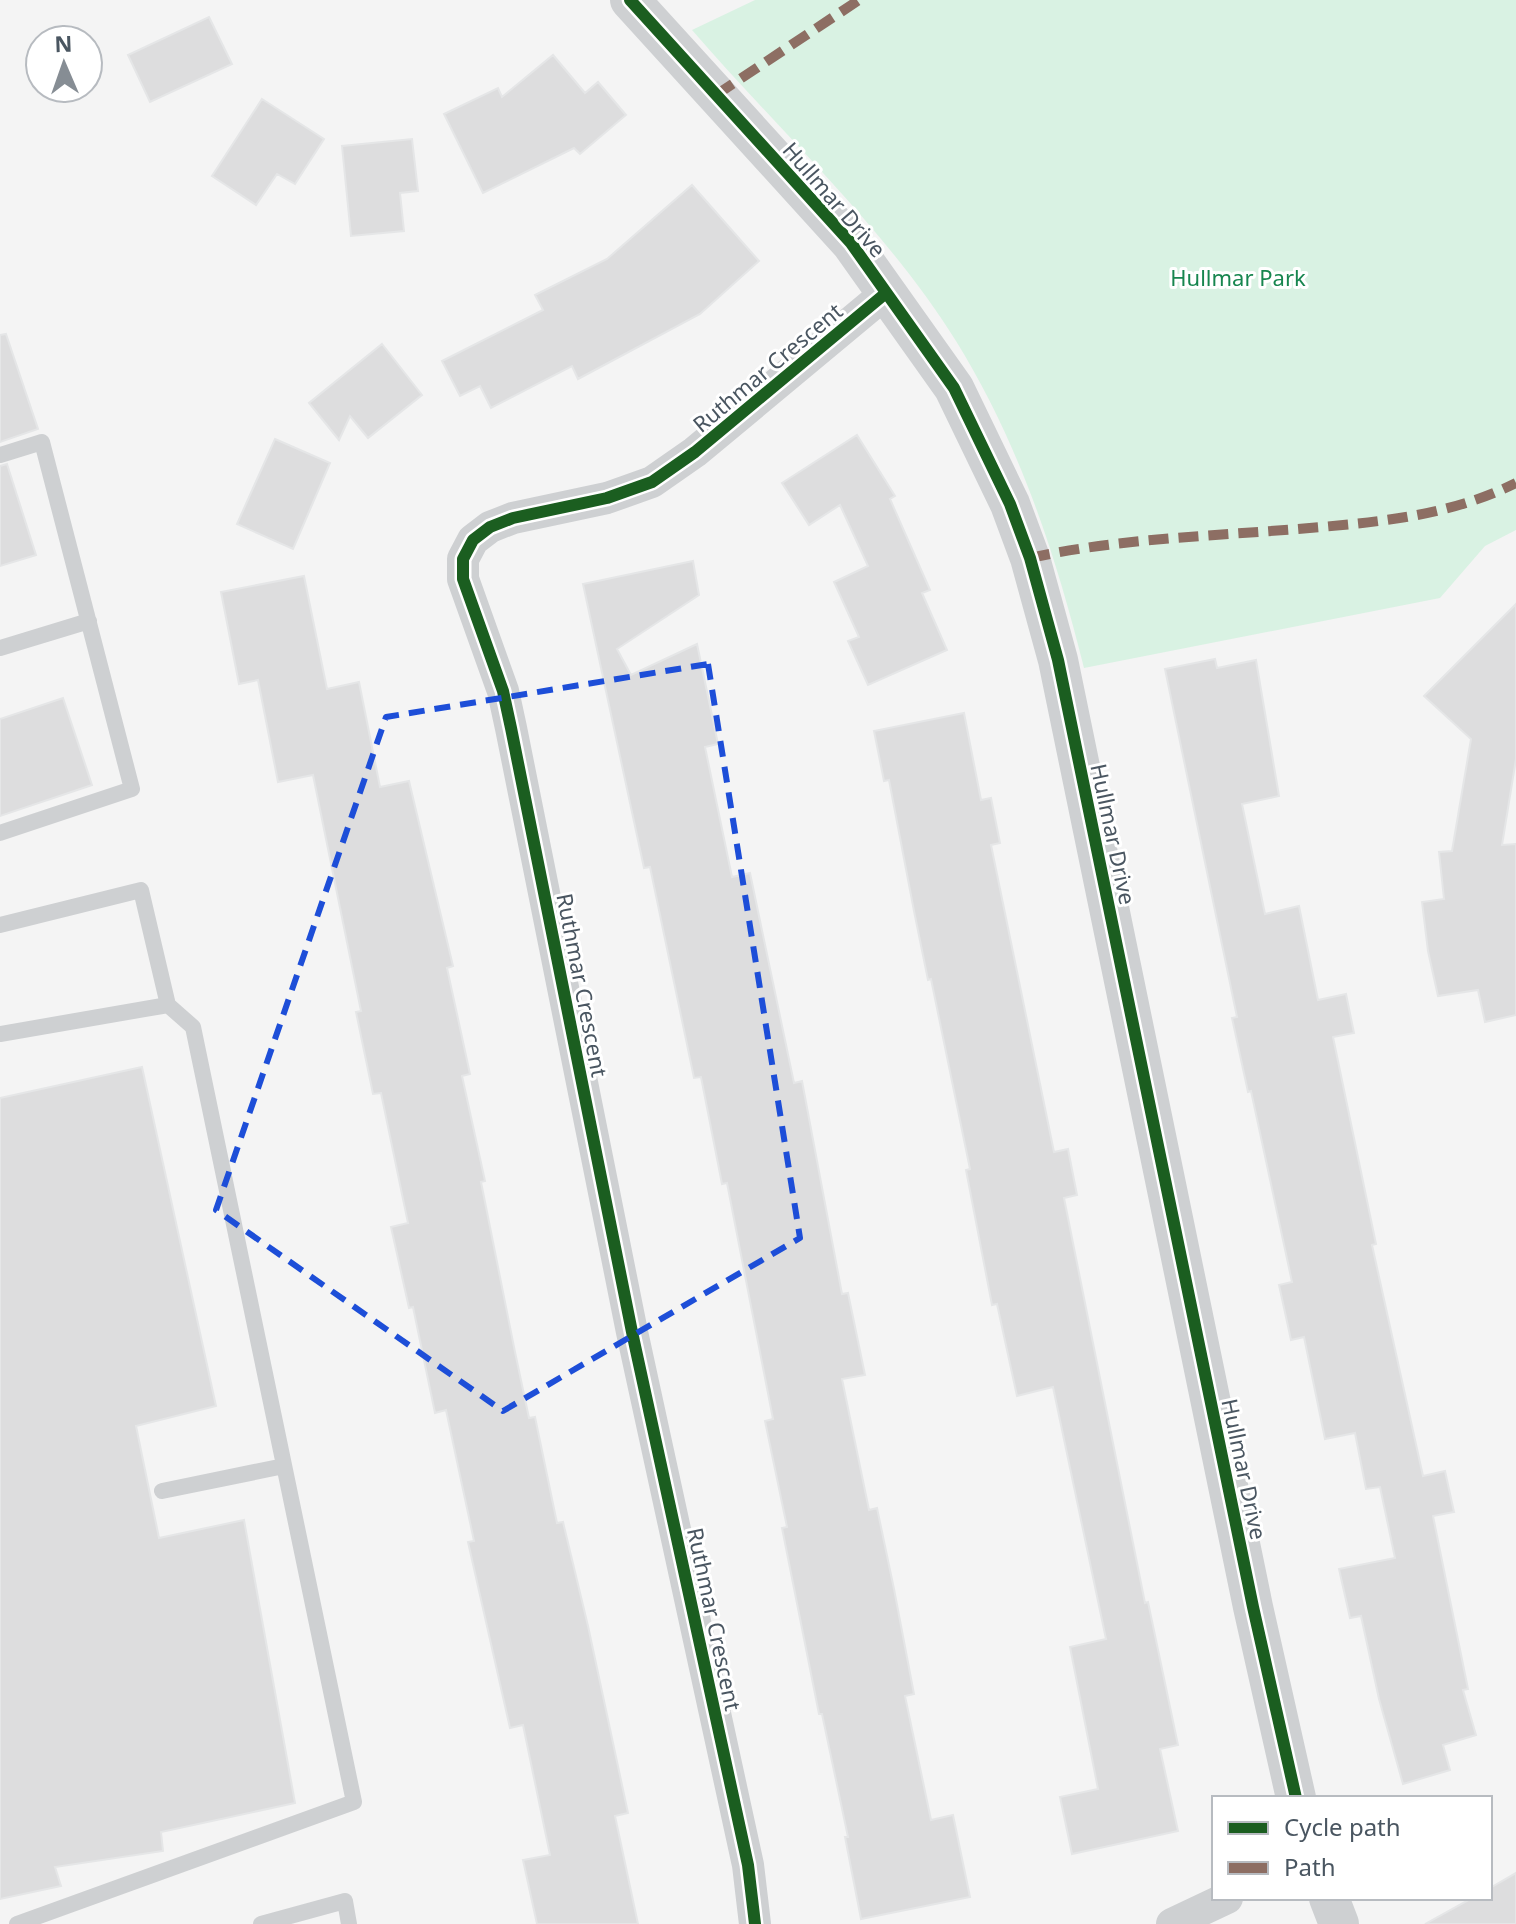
<svg xmlns="http://www.w3.org/2000/svg" width="1516" height="1924" font-family="'Noto Sans',sans-serif">
  <style>
    .green { fill: #d9f2e3 }
    .building { fill: #ddddde; stroke: #e5e6e7; stroke-width: 2 }
    .lines { fill: none; stroke-linecap: round; stroke-linejoin: round }
    .service { stroke: #ced0d2; stroke-width: 16 }
    .minor { stroke: #ced0d2; stroke-width: 32 }
    .tertiary { stroke: #ced0d2; stroke-width: 40 }
    .quiet { stroke: #8d6e63; stroke-width: 10; stroke-dasharray: 20 10; stroke-linecap: butt }
    .cycleway-casing { stroke: #fff; stroke-width: 17 }
    .cycleway { stroke: #1b5e20; stroke-width: 12 }
    .marked { fill: none; stroke: #1d4ed8; stroke-width: 6; stroke-dasharray: 16 10; stroke-linejoin: round }
    .labels { text-anchor: middle; dominant-baseline: central; stroke-width: 6; stroke-linejoin: round; paint-order: stroke }
    .street-label { font-size: 22px; fill: #4a5661; stroke: #fff }
    .park-label { font-size: 22px; fill: #17864f; stroke: #fff }
  </style>
  <rect width="100%" height="100%" fill="#f4f4f4"/>
  <path class="green" d="M755 0H1516V530L1485 546 1440 598 1084 668C1055 552 1019 443 956 341 884 226 780 132 692 30Z"/>
  <path class="building" d="M209 17 232 64 150 102 128 55Z
    M553 55 585 93 598 82 626 115 580 154 574 148 483 193 444 114 498 88 502 97Z
    M262 99 324 139 295 184 277 174 256 205 212 176Z
    M412 139 418 191 400 193 404 231 351 236 342 146Z
    M692 185 759 261 700 314 578 379 572 366 491 408 480 386 460 396 442 361 543 310 535 295 607 259Z
    M6 334 38 429 0 442V335Z
    M382 344 422 395 368 438 350 416 339 440 309 403Z
    M857 435 895 496 890 499 930 590 922 593 947 650 868 685 848 641 859 637 834 582 868 566 840 505 809 525 782 483Z
    M275 439 330 463 293 549 237 524Z
    M7 464 36 555 0 566V466Z
    M693 561 699 595 617 649 631 675 697 644 718 744 705 747 732 877 750 873 794 1083 802 1081 842 1294 848 1293 865 1375 842 1379 869 1510 877 1508 894 1589 914 1694 905 1696 931 1820 953 1815 970 1897 861 1919 845 1837H848L822 1714H819L782 1528 787 1527 765 1421 773 1419 727 1183 722 1184 701 1077 694 1078 650 867 644 868 583 584Z
    M304 576 327 689 359 682 380 787 409 781 453 966 447 968 470 1074 462 1076 485 1181 481 1182 515 1352 529 1418 535 1417 557 1523 563 1522 588 1626 628 1813 615 1816 638 1924H537L523 1860 550 1855 523 1725 510 1728 468 1542 474 1541 446 1410 435 1413 413 1307 409 1308 391 1227 408 1223 381 1093 373 1094 356 1012 361 1011 313 775 278 782 258 680 239 684 221 592Z
    M1516 604V759L1502 845 1516 844V1015L1485 1022 1478 990 1438 996 1428 951 1422 902 1444 899 1439 852 1452 851 1471 739 1424 696Z
    M1215 659 1217 668 1256 660 1279 796 1242 804 1265 914 1299 906 1318 1000 1346 994 1354 1033 1333 1037 1376 1244 1372 1245 1423 1476 1445 1471 1454 1512 1433 1516 1468 1689 1463 1690 1476 1735 1443 1745 1450 1770 1403 1784 1379 1699 1361 1616 1350 1618 1339 1569 1395 1558 1380 1487 1366 1489 1355 1433 1325 1439 1304 1337 1291 1340 1279 1285 1292 1282 1251 1091 1248 1092 1232 1018 1237 1017 1165 669Z
    M63 698 92 785 0 816V719Z
    M964 713 981 800 991 798 1000 843 991 845 1054 1152 1068 1149 1077 1195 1064 1198 1145 1603 1148 1602 1178 1745 1160 1749 1178 1831 1072 1854 1060 1797 1098 1789 1070 1647 1106 1639 1053 1387 1017 1396 997 1304 992 1305 966 1170 970 1169 931 979 928 980 914 911 889 780 884 781 874 731Z
    M142 1067 216 1406 136 1426 159 1538 244 1520 295 1803 161 1832 163 1851 55 1867 61 1886 0 1899V1098Z
    M1516 1873V1924H1425L1472 1898H1490V1888Z"/>
  <g class="lines">
    <path class="service" d="M0 455 42 442 132 789 0 833
      M0 648 89 621
      M0 925 141 890 168 1005 193 1027 354 1802 17 1924
      M0 1034 168 1005
      M162 1491 284 1466
      M261 1924 345 1901 349 1924"/>
    <path class="minor" d="M755 1924 748 1865 632 1332 511 728 503 691 463 579V559L473 540 490 527 513 518 607 498 652 482 695 452 886 293
      M1172 1924 1227 1898"/>
    <path class="tertiary" d="M630 0 851 243 954 388 1010 504 1030 558 1058 660 1253 1607 1296 1798
      M1329 1898 1339 1924"/>
    <path class="quiet" d="M716 95 859 0
      M1030 558C1126 537 1223 536 1321 527 1389 521 1453 514 1516 483"/>
    <defs>
      <path id="cycleway" d="M630 0 851 243 954 388 1010 504 1030 558 1058 660 1253 1607 1296 1798
        M755 1924 748 1865 632 1332 511 728 503 691 463 579V559L473 540 490 527 513 518 607 498 652 482 695 452 886 293"/>
    </defs>
    <use href="#cycleway" class="cycleway-casing"/>
    <use href="#cycleway" class="cycleway"/>
  </g>
  <path class="marked" d="M708 664 800 1238 503 1411 216 1210 386 717Z"/>
  <g class="labels">
    <g class="street-label">
      <text transform="translate(835 199) rotate(49)">Hullmar Drive</text>
      <text transform="translate(767 367) rotate(-40)">Ruthmar Crescent</text>
      <text transform="translate(1114 834) rotate(78)">Hullmar Drive</text>
      <text transform="translate(583 985) rotate(79)">Ruthmar Crescent</text>
      <text transform="translate(1245 1469) rotate(78)">Hullmar Drive</text>
      <text transform="translate(715 1619) rotate(78)">Ruthmar Crescent</text>
    </g>
    <g class="park-label">
      <text x="1238" y="277">Hullmar Park</text>
    </g>
  </g>
  <rect x="1212" y="1796" width="280" height="104" fill="#ffffff" stroke="#b7bbc0" stroke-width="2"/>
  <rect x="1228" y="1822" width="40" height="12" fill="#1b5e20" stroke="#b7bbc0" stroke-width="2"/>
  <text x="1284" y="1836" font-size="24" fill="#4a5661">Cycle path</text>
  <rect x="1228" y="1862" width="40" height="12" fill="#8d6e63" stroke="#b7bbc0" stroke-width="2"/>
  <text x="1284" y="1876" font-size="24" fill="#4a5661">Path</text>
  <g transform="translate(64 64) rotate(358)"><circle r="38" fill="#ffffff" stroke="#b7bbc0" stroke-width="2"/>
  <path d="M0-6L14 30L0 20L-14 30Z" fill="#868d94"/>
  <text y="-12" font-size="22" font-weight="bold" text-anchor="middle" fill="#4a5661">N</text>
  </g>
</svg>
